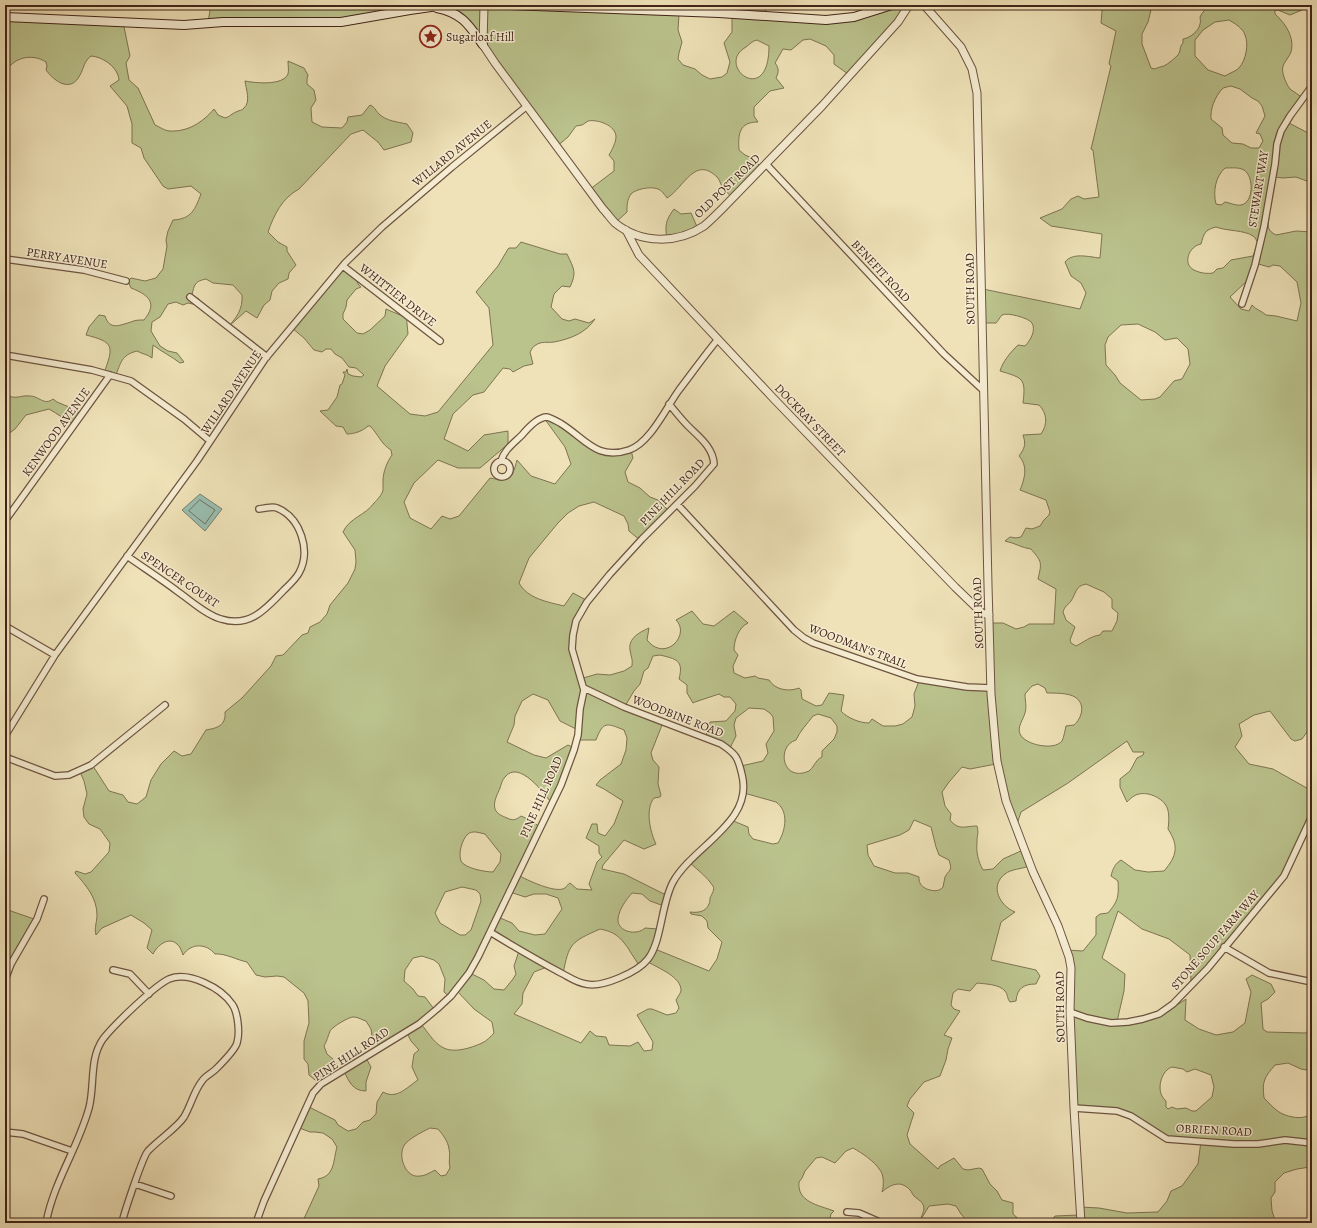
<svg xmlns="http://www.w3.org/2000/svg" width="1317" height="1228" font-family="Alegreya,serif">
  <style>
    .green { fill: #bbc38d; stroke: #7e7453; fill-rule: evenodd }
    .water { fill: #9abeb0; stroke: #778074 }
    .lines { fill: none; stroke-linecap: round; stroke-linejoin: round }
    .shore { stroke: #6e7164; stroke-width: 1 }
    .minor-casing { stroke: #6d5441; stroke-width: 8 }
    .tertiary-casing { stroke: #6d5441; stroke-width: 9 }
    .secondary-casing { stroke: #422419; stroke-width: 10 }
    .minor { stroke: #f5ecd1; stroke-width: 5.5 }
    .tertiary { stroke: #f5ecd1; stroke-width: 7 }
    .secondary { stroke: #f5ecd1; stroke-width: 8 }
    .labels { text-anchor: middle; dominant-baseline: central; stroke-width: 3; stroke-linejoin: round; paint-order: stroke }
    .poi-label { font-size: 12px; fill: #422419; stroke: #f5ecd1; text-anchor: start }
    .street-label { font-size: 12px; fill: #422419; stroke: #f5ecd1 }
  </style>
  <rect width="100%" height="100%" fill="#efe2b8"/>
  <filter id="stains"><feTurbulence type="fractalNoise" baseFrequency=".005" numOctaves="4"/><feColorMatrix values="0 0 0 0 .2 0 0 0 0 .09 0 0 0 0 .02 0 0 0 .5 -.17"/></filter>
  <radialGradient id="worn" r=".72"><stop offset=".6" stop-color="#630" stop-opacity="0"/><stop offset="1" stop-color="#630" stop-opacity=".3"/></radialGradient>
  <path class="green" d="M211 5H385L386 16 384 17 208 22Z
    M463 5H602L632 10V5H765L766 15 824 21 894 5H908L848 74 834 64V55L826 46 810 39 803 40 791 50 783 49 775 63C779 68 779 72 776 78L784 88 770 91 754 107V116L758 122C739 122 738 134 739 150L745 155 752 158 762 168 732 197C729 194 723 190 722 186 720 183 720 181 718 178 695 154 684 188 667 198 665 195 661 190 658 189 651 186 636 189 631 194 627 200 627 205 627 212L615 223 589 190 614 171V161L609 155C612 150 616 142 616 137 616 125 597 119 588 121L582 125 576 126 568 137 556 147 465 23 439 7ZM679 14 732 16V32L724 43 730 62 727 73 722 77 710 79 702 75 695 69 683 65 678 59 679 53 682 42 678 30ZM757 40 769 46C769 109 714 65 746 47 750 44 752 41 757 40Z
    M1100 5H1143L1151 10 1148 22 1142 34V44L1151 68 1155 69C1158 67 1161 67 1164 66 1168 64 1175 58 1178 55 1181 51 1179 47 1183 43V39C1190 38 1199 31 1200 24 1201 21 1200 19 1200 17 1202 12 1206 10 1207 5H1306L1302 10 1290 15 1278 10H1275V14C1285 23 1295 37 1291 52 1289 57 1285 61 1283 66 1281 72 1286 84 1290 89 1294 92 1299 95 1303 98L1287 122 1312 135V183L1296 177 1283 178 1274 177 1267 218H1269C1267 227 1268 231 1276 235L1296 231 1312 232V725L1302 739 1295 741 1291 739 1270 711 1254 715 1239 724 1242 736 1235 747 1249 764 1273 769 1312 791V818L1278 889 1246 923 1194 983 1191 981 1190 955 1169 939 1142 929 1118 911 1102 958 1125 974 1124 991 1116 1026 1139 1023 1162 1015 1186 999 1185 1020 1199 1029 1216 1035 1233 1032 1245 1023 1251 992 1246 979 1252 975 1271 984 1275 992 1268 999 1261 1003 1263 1029 1267 1032 1306 1033 1309 1029 1312 1014V1071L1301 1069 1288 1063 1275 1065C1264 1078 1262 1081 1264 1098 1269 1103 1273 1108 1279 1112 1287 1117 1304 1121 1312 1113V1168L1310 1167 1297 1169 1284 1173 1275 1182V1192L1271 1198 1272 1211 1276 1223H1049L1055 1216 1079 1215 1080 1207 1099 1208 1127 1213 1158 1212 1167 1201 1171 1191 1182 1186 1198 1164 1201 1141 1183 1140 1161 1134 1132 1114 1074 1110 1070 992 1066 950 1083 951 1096 935V917L1100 914 1108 913C1118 901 1119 897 1118 881L1111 876C1113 868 1115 864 1121 860L1135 870 1148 872 1164 871C1177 856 1179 846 1168 829 1169 822 1170 810 1165 804 1159 796 1144 790 1134 796 1132 797 1129 800 1127 802L1120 787V779L1130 771 1137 758 1143 755 1144 752H1133L1127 741 1068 783 1021 812 1016 827 996 764 970 769 962 767 949 782 942 792 945 806 951 814 950 820C959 831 965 826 977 826 979 834 977 834 977 842 976 852 978 861 983 870L993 869 1003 859 1023 850 1029 866C1022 869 1011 869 1005 874 989 886 1000 906 1015 912L1001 922 991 960 1036 970 1040 976 1036 984C1024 984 1017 988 1016 1001L1010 1002C1007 999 1008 994 1005 991 999 984 985 984 977 983L970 991 958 989 953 993 951 1005 954 1009 960 1011 944 1035 952 1038 948 1049 946 1060 940 1076 924 1082 910 1099 907 1106 914 1113 907 1135 910 1144 938 1169 940 1166 954 1158 963 1169 968 1170 979 1168 982 1169 990 1184 997 1191 1002 1200 1013 1203V1214L1023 1223H969L961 1214 956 1206 948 1204 929 1206 920 1221C921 1217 924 1212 924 1208 923 1201 918 1200 914 1196 912 1194 912 1192 910 1190 901 1180 891 1184 882 1192 884 1186 884 1175 880 1170 874 1161 862 1153 853 1148L846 1151 835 1163 822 1157 816 1158 805 1171 802 1178 799 1182C797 1202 818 1205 834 1211L831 1214 829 1223H302L319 1186 318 1179C335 1176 333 1161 337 1147L332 1139 323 1133 315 1132H310L297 1127 307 1106 335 1120 338 1125 348 1131 356 1129 363 1122 370 1120 376 1114 377 1102 383 1092C397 1100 407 1087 418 1080L412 1067 414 1054 419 1050 411 1041 407 1033 380 1047 372 1036 371 1029 366 1021C362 1020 358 1017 354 1017 350 1016 332 1027 330 1031 328 1036 327 1041 324 1046L327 1054 334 1060 341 1072 320 1084 309 1075 308 1064 304 1059V1041L309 1023 308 1001 304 993 284 977 277 976 265 977 256 975 247 962C237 960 225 953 215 954 206 943 191 943 183 955 182 952 180 946 177 944 168 936 157 946 153 954L147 948 152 930 144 923 131 915 102 928 96 935C94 928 97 922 97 915 97 898 86 885 75 873L76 871 85 874 91 872 109 852 110 843 100 829 89 824 84 817 83 809 87 794 84 781 80 772 93 766 109 791 123 795 128 802 137 804 146 797 151 780 161 764 174 751 182 756 191 754 206 730C217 728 226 726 225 712L242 698 271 666 276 656 283 655 302 635 308 633 310 627 320 622 327 614 330 605 348 583 355 569 356 562 355 550 343 532C349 518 366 515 374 503 377 500 382 495 383 490 383 488 383 484 383 481 383 472 387 462 392 455L391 450C381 444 378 434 370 426H368C363 431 354 434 347 434L343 427 336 426 320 411 328 410 337 397 340 385 342 384 345 375 343 372H346L347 369 348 374 353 376 361 377 364 375 356 368 349 367 342 358 335 354 331 349H326L322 352 314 350 304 338 292 328 342 267 356 278 358 284 361 287 356 289 347 300 346 307 343 314V319L357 333 363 334 370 330 385 316 386 309 400 315 406 313 408 334 385 366 377 386 410 414 425 416 438 412 493 345 489 308 476 292 498 266 508 249 509 248H516L521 242 560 254H567C574 269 577 272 570 287L562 286 554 294 551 307 562 319 569 321 575 319 589 323 595 319C586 333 570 339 554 342 548 343 541 341 536 345 533 346 532 349 530 352L533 364 524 366 513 372 510 369 503 368 484 392 473 395 453 414 444 439 468 451 484 435 508 431V444L480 468H458L438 460 414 483 404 502 410 518 431 529 442 516 450 519 459 516 490 478C510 482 512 479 517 460L531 476 555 484 571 464 565 447 544 418 553 420 597 452 631 450 633 458 625 472 628 482 640 488 650 497 658 500 668 510 641 541 629 531 628 524 624 516 594 502 579 506 568 513 558 523 529 558 519 583C528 599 548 602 564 606L573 593 588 601 576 621 572 641 580 679 597 674 610 675 624 671 632 666C633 659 631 657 630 650 628 638 640 632 649 628L647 640C665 663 691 635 676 620L692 611 703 624 714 626 734 611 748 623C739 627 734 640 734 650L738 655 733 666 734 673 745 678 755 676 758 678 769 680C775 690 789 692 799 688L801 690 802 699 816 706 822 705 829 693 844 695 841 711C847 718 860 723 869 723L872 719 883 726H895L903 724 912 717 915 706 914 694 919 681 989 689 990 623H1003L1016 629 1024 627 1029 624H1054L1056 589 1038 579C1042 562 1042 562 1031 549 1022 548 1015 543 1005 541L1010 537 1016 538 1021 537 1026 528 1032 529 1040 526 1044 520 1049 515 1050 512 1046 500 1020 490C1025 478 1028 466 1019 456 1025 448 1026 444 1023 435L1041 434C1048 424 1047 413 1039 405L1023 403C1026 378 1023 378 1000 371 1003 361 1010 353 1018 345L1025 346C1031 340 1036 330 1032 323 1029 318 1007 312 1002 315 1000 317 998 321 996 323H982L983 289 1080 309 1086 293 1081 283 1071 276 1065 262C1073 252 1089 257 1100 258L1102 234 1051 226 1040 218 1062 209 1071 199 1078 196 1084 199 1099 197 1093 150 1091 149 1111 66 1109 64 1116 31 1101 23 1102 11ZM1229 20C1234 23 1243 28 1245 35 1249 44 1246 60 1239 68 1236 71 1230 73 1225 76L1208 70 1195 56V40L1203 30 1215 22ZM1231 86 1240 89 1252 98 1258 101 1262 106 1265 116 1256 133 1260 134 1263 141 1259 148H1251L1243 144 1232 143 1223 135 1222 128 1211 119C1210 109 1215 97 1222 89 1224 87 1228 87 1231 86ZM1225 168C1231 168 1239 167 1244 170 1254 176 1254 203 1241 205 1237 206 1230 203 1225 202L1221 205 1216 204C1213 192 1215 177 1225 168ZM1216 227C1226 231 1245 230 1253 236 1255 237 1257 241 1258 243L1253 256 1231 260 1223 268 1217 269 1213 273C1207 274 1200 273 1194 270 1182 264 1189 246 1201 244 1204 234 1204 230 1216 227ZM1255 263 1269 267 1273 265 1280 266 1297 282 1301 303 1297 321 1276 316 1266 315C1262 311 1256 310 1252 305L1249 311 1241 309 1230 297 1250 278ZM1138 324 1155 332 1165 340 1177 338 1188 349 1190 364 1182 379 1174 381 1160 397 1155 399 1141 400 1120 383 1115 375 1106 365 1105 345 1108 337 1121 325ZM1086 584 1104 592 1112 599V608L1118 613 1117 621 1112 631H1103L1100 635C1091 636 1084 642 1076 646L1071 643 1070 640 1075 627 1066 620 1063 612C1065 606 1067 606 1071 601 1076 594 1075 586 1086 584ZM660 655C676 659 684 660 679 679L687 685V693L693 703 695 702 719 694 724 697H730L736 704 735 711 726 721 710 722 705 738 729 750 736 736 734 725 736 718 749 708 764 709 770 713 773 717 774 731 766 744 768 753 763 761 741 766 744 793 776 802C789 811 786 830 778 843L773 844 753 839 749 834 748 827 731 820 690 863C698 870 707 877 713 886 715 890 712 893 710 898 710 900 710 902 709 904 706 912 698 913 690 912L691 914 702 916 707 921 708 928 722 942 717 959 709 971 655 949 658 929 645 928C637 936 617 932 618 919 619 909 626 900 632 893L642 894 650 901 664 906 666 895 624 874 602 869 603 865 624 840 644 849 656 844C650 832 645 809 654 798L660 797 661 795 658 784 659 767 653 760 651 753 662 725 661 723 624 708 634 691 640 684 644 671 648 668 653 656ZM1038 684 1045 688 1047 693C1055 693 1069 693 1075 697 1086 704 1082 718 1074 725L1066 726C1065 730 1064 737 1062 741 1054 751 1025 745 1020 734 1017 727 1023 720 1025 713 1027 707 1025 700 1025 694L1032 686ZM533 694 548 700 560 721 578 730 577 740H596C603 721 607 723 624 730L627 738 626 750 621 764 600 780 596 785 604 789 623 801 614 824 605 836 598 833 597 824H592L586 838 599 846V853L602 857 597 862 589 884 592 890 577 889 570 883C568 884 567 886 565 888 556 894 527 880 518 875L540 828 534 822 521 816C516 820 513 821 507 818 502 816 497 814 495 809 493 802 497 795 500 788 501 785 502 780 505 777 519 759 545 794 552 804L574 748 568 745 546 758 534 755 507 742 514 725 515 716 522 701ZM818 714 831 718 837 726V732L834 739 822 751V757C820 758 818 759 817 761 814 764 813 768 809 771 782 783 776 746 796 740 800 731 807 724 813 716ZM914 820 931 827 936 847 939 855 949 860C953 872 949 869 945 877 944 880 944 884 943 887 938 894 923 890 920 883 919 881 919 879 919 877L908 873H895L874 866 868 855 867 845 900 835 909 830ZM476 832 485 834 501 854 500 862 493 872C485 872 464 868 461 861 458 854 462 839 468 834 470 832 473 832 476 832ZM462 887 476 890 480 894 481 901 471 930 465 935H460L440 923 435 913 445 892ZM510 892 525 897 534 894H546L558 898 562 909 545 934 535 935 519 931 512 923 498 917ZM600 929C615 932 619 936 628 948 632 955 636 960 640 967L648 962C658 968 682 977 681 991 680 994 677 998 676 1000L679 1008 676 1013 667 1015 652 1009H648L637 1015 653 1042 652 1050 644 1051 638 1042 630 1046 609 1045 606 1037 596 1036 590 1031 581 1043 514 1014 522 1004 523 993 534 972 547 967 563 974C569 943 571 942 600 929ZM490 934 519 951 514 966 516 974 513 979 504 990 494 989 484 980 470 973ZM422 956 434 960 439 964 445 979 444 992 450 997 456 991 458 992 474 1009 492 1022 494 1033C491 1036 487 1041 482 1043 471 1048 453 1054 442 1047 433 1042 428 1032 421 1024L434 1009 425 997 418 996 413 989 404 981 405 970 413 958ZM1172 1067 1183 1069 1187 1072 1195 1069 1211 1075 1214 1087 1212 1097 1196 1111H1192L1186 1108 1177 1109 1172 1107 1168 1109 1166 1107V1101C1165 1100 1163 1098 1162 1096 1157 1087 1162 1070 1172 1067ZM430 1128 438 1129C443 1135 448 1141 449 1149 451 1155 448 1161 450 1168L446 1175 441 1176 435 1170C431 1172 425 1176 420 1176 405 1179 396 1153 406 1143 412 1137 422 1132 430 1128Z
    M5 18 123 22 130 56 126 63 129 80 138 88 155 125C160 127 165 131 170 131 188 132 203 122 214 109L218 115 225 118C231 116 231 114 236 112 239 110 242 111 244 108 251 102 246 89 245 81 255 83 283 86 288 74 289 71 288 65 288 61L304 68 308 75 307 79V84L314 90 316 100 311 108 312 122 322 127 342 128 347 122 348 117 362 115 370 105C375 107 375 110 379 114 386 121 398 122 407 124L413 133 411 142 384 150 378 142 363 130 351 134 299 189C282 198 274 215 268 232L278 242 287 247V251L296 265 289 273 288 279 279 283 272 291 270 300 264 305 257 318 246 311 228 327C237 317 243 309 242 295L233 285 213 283 206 279C195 281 194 285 192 295L199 299 202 306 188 303 183 305 176 302 168 304 160 317 152 322 151 331 160 346 168 351 177 353 184 362 180 363C171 356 162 352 153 345L152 358C147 354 142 354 137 351 121 355 121 363 115 377L104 373C114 346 114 342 86 335L89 327 99 315 105 316C110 331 120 325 131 322 135 320 139 320 144 320 158 303 149 295 131 288L128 281 131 278 145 281 156 278 163 269 167 246 166 240 168 231 173 220C192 219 195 209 201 194L191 186 168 189 163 186 144 158 141 148 132 143V124L127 106 110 86 119 80C118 67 103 57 91 56 84 61 84 68 80 75 71 93 55 82 46 70L47 66 46 62C32 53 13 57 5 73Z
    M674 209 681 214 691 213 698 229 667 240C665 226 665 221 674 209Z
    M5 395C19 400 18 395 30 396 39 396 44 406 53 399L57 402 69 407 80 413 74 424C65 420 58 414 49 409L26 415 15 429 7 435 5 439Z
    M5 909 37 920 5 978Z
    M366 1058 371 1067 366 1082V1091C353 1091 349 1082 344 1071Z"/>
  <path class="water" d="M200 494 222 509 205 531 182 510Z"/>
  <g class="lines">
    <path class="shore" d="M200 500 215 510 205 524 189 511Z"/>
    <defs>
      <path id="minor" d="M766 164 944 354 983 390
        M5 259 84 270 126 281
        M343 266 440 341
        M190 297 267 357
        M1242 304 1255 265 1264 227 1275 164 1277 144 1281 131 1290 116 1312 86
        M5 355 92 370 131 381 184 419 210 441
        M494 469a8 8 0 1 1 16 0a8 8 0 1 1-16 0Z
        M501 461C504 450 514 443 522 435 527 429 537 418 546 417 550 417 556 421 560 423 585 438 596 461 629 450 650 443 666 408 679 390 692 373 704 356 718 339
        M677 504 794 630 804 638 813 643 917 679 967 687 991 688
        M5 521 110 375
        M127 556C144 568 161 579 177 591 190 600 206 615 221 619 249 628 265 610 283 591 288 586 295 580 299 573 311 551 301 518 277 508 273 506 264 508 259 509
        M5 626 55 655
        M5 736 55 655 197 461 265 359 345 263 382 227 452 167 527 106
        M5 757 55 776 69 775 91 765 165 705
        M490 932C513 946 537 960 561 973 569 977 577 983 586 984 602 988 638 972 648 959 662 941 661 904 673 882 693 846 754 822 742 775 738 757 736 754 721 744L624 707 584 688
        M1224 947 1269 973 1312 982
        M113 970 130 974 149 994
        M5 980 11 964 37 919 44 899
        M1070 1012 1087 1018 1111 1023 1128 1022 1143 1019 1159 1014 1173 1004 1208 968 1284 876 1312 816
        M1074 1108 1117 1111 1131 1116 1167 1139 1234 1144H1258L1285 1140 1312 1143
        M5 1132 23 1134 72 1151
        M135 1184 171 1196
        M847 1212 859 1213 882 1223
        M46 1223C54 1181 78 1148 89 1108 95 1085 89 1059 103 1039 114 1025 154 986 169 979 189 971 221 988 232 1004 238 1012 240 1033 237 1043 235 1050 222 1063 216 1069 212 1073 205 1076 202 1081 194 1091 191 1105 184 1117 177 1128 158 1140 148 1151 143 1156 124 1213 122 1223
        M256 1223 264 1201 313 1093 321 1084 419 1024 437 1009 451 996 469 973 478 957 561 785 574 750 578 735 580 709 584 690 572 649 573 635 576 621 587 602 610 574 642 539 695 486 714 464C713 447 699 437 688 426 681 419 675 411 669 404"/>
      <path id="tertiary" d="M484 5 483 45 495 63 603 209C607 213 611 219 615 223 641 244 677 244 704 226 710 221 716 215 722 209L822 106 898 22 909 5
        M924 5 961 47 972 69 977 93 988 585 991 694 995 740 997 761 1006 801 1033 872 1058 926 1069 957 1071 968 1070 1012 1074 1108 1081 1223
        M626 230 639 255 774 399 955 587 982 613 989 615"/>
      <path id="secondary" d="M508 5 719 13 826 20 854 17 892 5
        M437 8C462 13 469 25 483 45
        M5 17 184 25 223 22H341L410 10 445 5"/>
    </defs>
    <use href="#minor" class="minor-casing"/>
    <use href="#tertiary" class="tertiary-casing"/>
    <use href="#secondary" class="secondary-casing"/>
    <use href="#minor" class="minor"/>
    <use href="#tertiary" class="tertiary"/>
    <use href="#secondary" class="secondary"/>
  </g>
  <defs>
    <symbol id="sight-ring" viewBox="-11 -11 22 22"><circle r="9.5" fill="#f5ecd1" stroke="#8f2418" stroke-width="1.5"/><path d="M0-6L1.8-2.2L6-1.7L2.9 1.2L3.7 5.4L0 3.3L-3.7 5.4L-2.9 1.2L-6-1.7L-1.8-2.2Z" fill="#8f2418"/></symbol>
  </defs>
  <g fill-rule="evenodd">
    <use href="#sight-ring" x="418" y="24" width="25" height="25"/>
  </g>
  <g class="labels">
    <g class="poi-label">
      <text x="446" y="37">Sugarloaf Hill</text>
    </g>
    <g class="street-label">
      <text transform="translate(452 153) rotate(-39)">WILLARD AVENUE</text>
      <text transform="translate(727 186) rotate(-44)">OLD POST ROAD</text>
      <text transform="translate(1258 189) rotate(-81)">STEWART WAY</text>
      <text transform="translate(67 258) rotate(9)">PERRY AVENUE</text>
      <text transform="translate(881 271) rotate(47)">BENEFIT ROAD</text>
      <text transform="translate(970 289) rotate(-91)">SOUTH ROAD</text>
      <text transform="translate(398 295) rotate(38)">WHITTIER DRIVE</text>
      <text transform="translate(231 392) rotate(-56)">WILLARD AVENUE</text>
      <text transform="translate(810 420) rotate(46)">DOCKRAY STREET</text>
      <text transform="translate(56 432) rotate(-54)">KENWOOD AVENUE</text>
      <text transform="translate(672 492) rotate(-46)">PINE HILL ROAD</text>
      <text transform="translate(180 579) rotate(34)">SPENCER COURT</text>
      <text transform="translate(978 613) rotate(-92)">SOUTH ROAD</text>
      <text transform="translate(858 646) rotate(21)">WOODMAN'S TRAIL</text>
      <text transform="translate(678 716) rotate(21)">WOODBINE ROAD</text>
      <text transform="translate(541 797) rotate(-66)">PINE HILL ROAD</text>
      <text transform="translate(1215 940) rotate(-49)">STONE SOUP FARM WAY</text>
      <text transform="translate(1060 1007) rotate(-91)">SOUTH ROAD</text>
      <text transform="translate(351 1054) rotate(-33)">PINE HILL ROAD</text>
      <text transform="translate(1214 1130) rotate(3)">OBRIEN ROAD</text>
    </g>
  </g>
  <rect width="1317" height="1228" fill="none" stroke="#efe2b8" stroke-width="20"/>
  <rect x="6" y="6" width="1305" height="1216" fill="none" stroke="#422419" stroke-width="2"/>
  <rect x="10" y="10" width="1297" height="1208" fill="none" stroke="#422419"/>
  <rect width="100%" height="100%" filter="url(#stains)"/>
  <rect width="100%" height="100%" fill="url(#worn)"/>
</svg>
